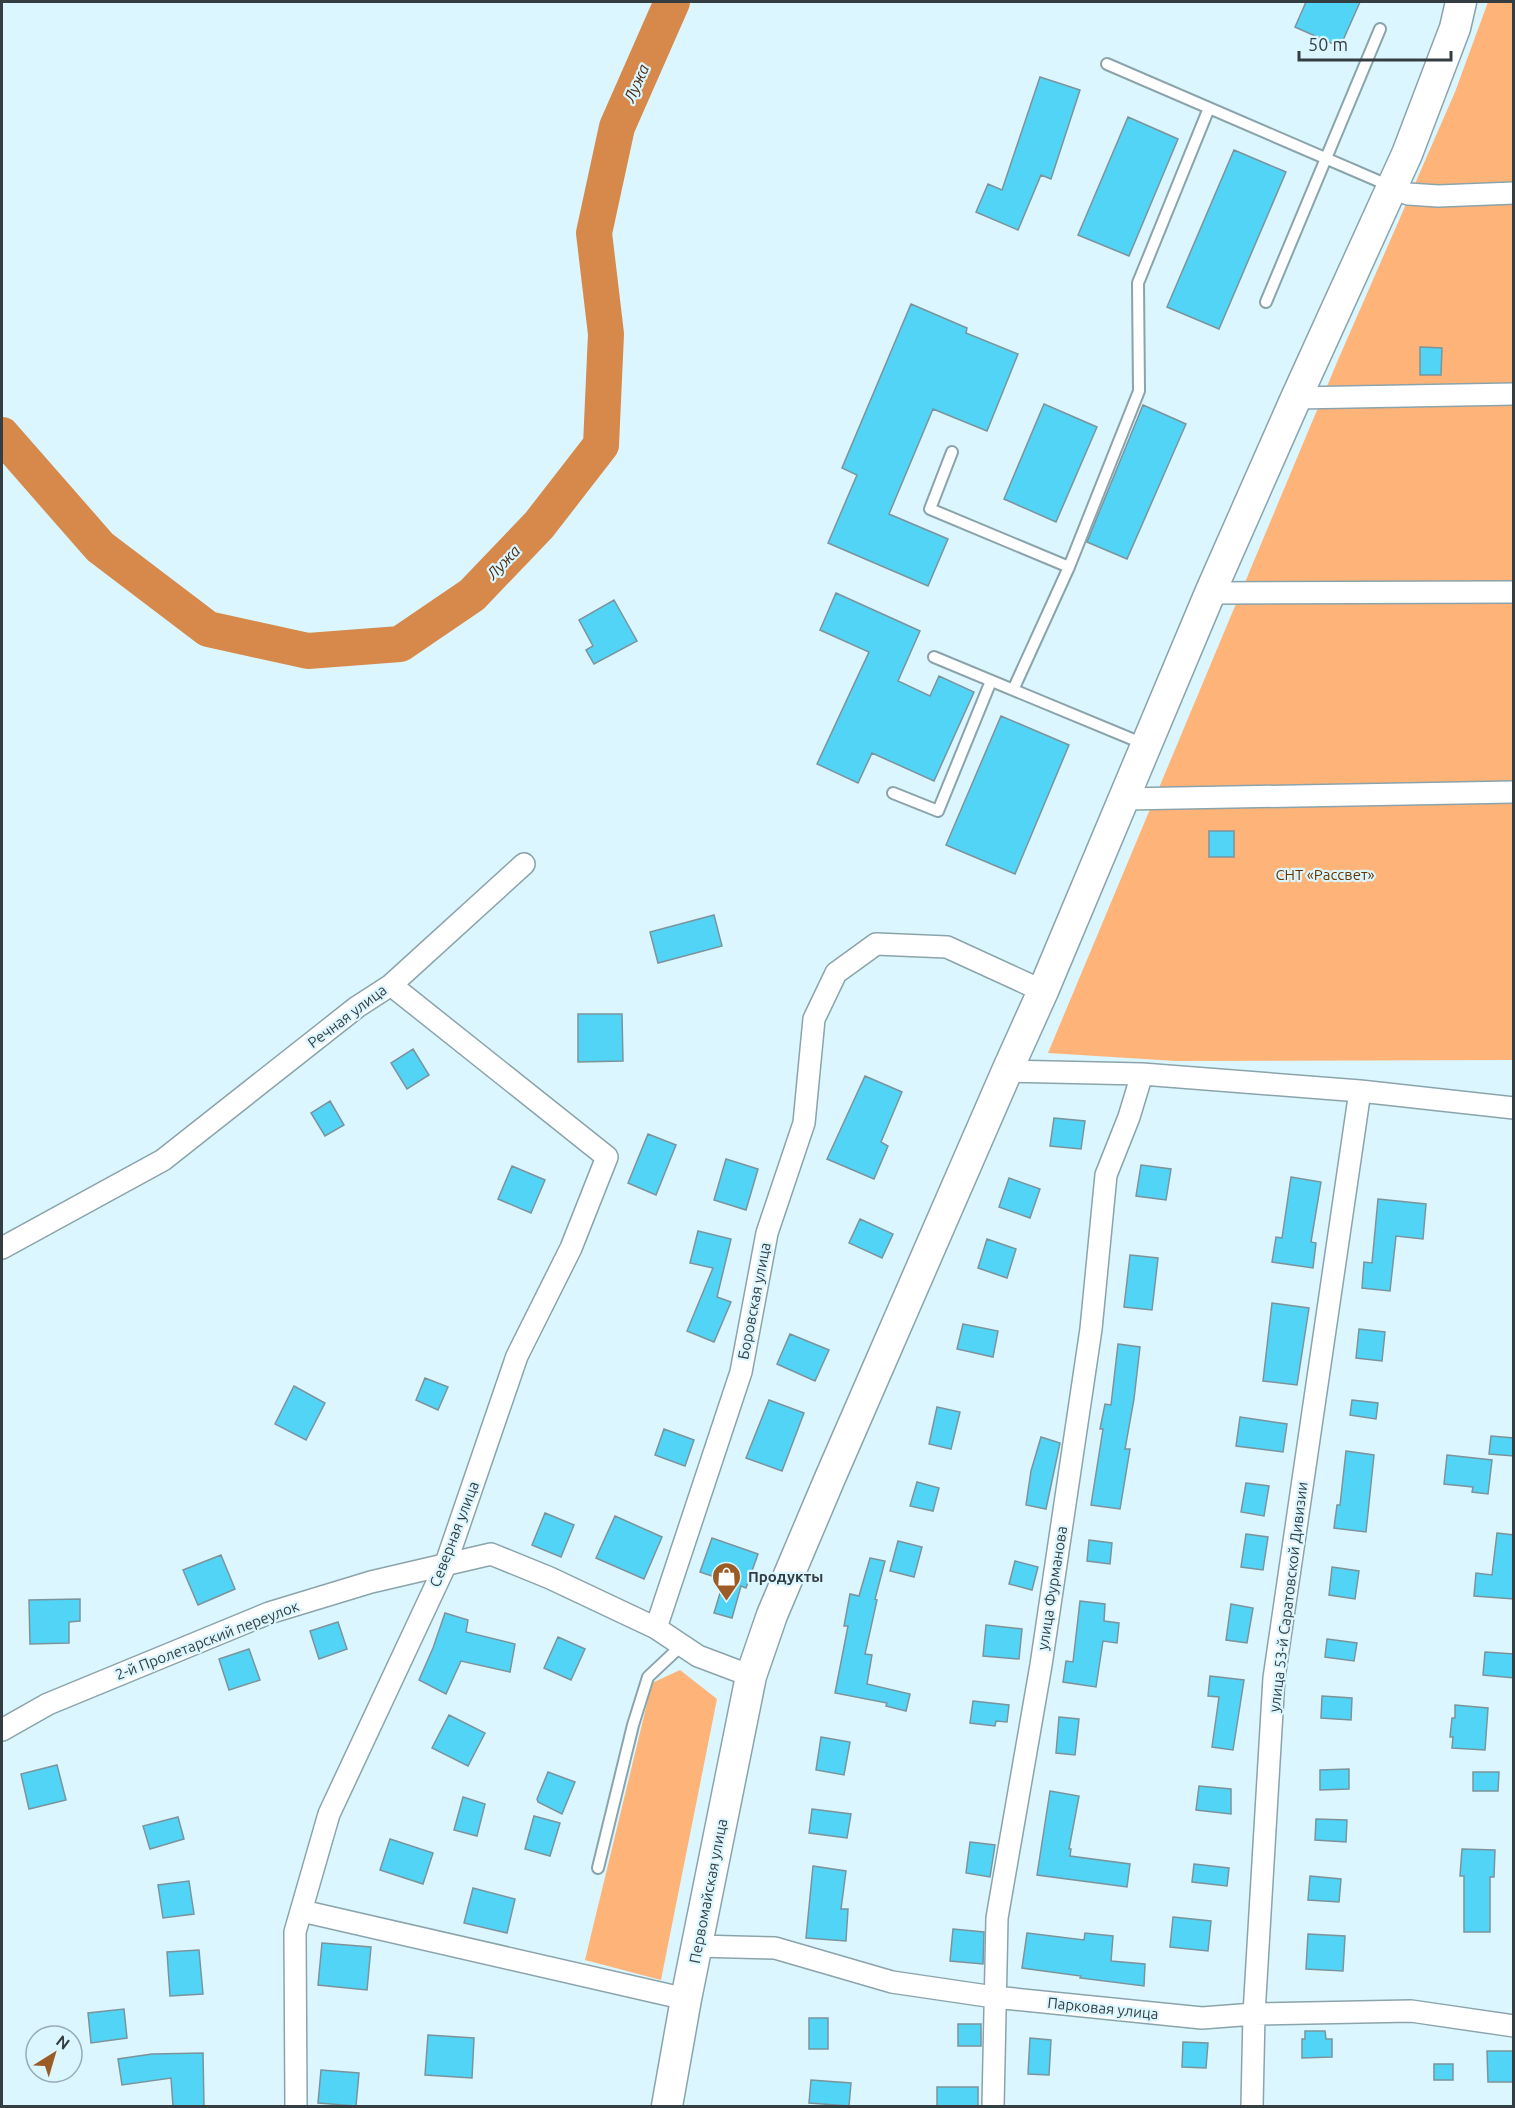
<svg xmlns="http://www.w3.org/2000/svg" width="1515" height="2108" font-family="Ubuntu,sans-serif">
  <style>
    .green { fill: #feb379 }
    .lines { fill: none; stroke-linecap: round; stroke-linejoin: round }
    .river { stroke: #d6894b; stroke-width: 36 }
    .building { fill: #52d4f7; stroke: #7b949c; stroke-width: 1.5 }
    .lane-casing { stroke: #8ba4ac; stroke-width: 14 }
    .street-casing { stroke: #8ba4ac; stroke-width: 24 }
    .secondary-casing { stroke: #8ba4ac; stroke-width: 33 }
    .lane { stroke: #fff; stroke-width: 10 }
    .street { stroke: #fff; stroke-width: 21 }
    .secondary { stroke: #fff; stroke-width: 30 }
    .labels { text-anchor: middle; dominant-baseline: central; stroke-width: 4.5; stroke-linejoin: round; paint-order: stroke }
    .park-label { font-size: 15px; fill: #673502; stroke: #dbf6fe }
    .street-label { font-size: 15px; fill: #343e42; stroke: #dbf6fe }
    .poi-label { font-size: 15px; font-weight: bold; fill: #343e42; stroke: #dbf6fe; text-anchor: start }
    .water-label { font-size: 16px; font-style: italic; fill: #4e2e14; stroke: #dbf6fe }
  </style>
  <rect width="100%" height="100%" fill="#dbf6fe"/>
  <path class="green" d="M1488 2H1513V1060L1176 1061 1048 1053 1338 360 1455 92Z
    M680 1670 717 1699 661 1980 585 1960 652 1683Z"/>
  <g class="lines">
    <path class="river" d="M2 435 100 547 208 629 308 651 400 644 472 595 539 525 601 445 606 334 594 233 617 127 672 2"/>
  </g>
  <path class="building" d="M1306 2H1360L1340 47 1295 27Z
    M1040 77 1080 90 1051 179 1041 175 1018 230 976 212 988 184 1002 190Z
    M1128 117 1178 139 1129 256 1078 235Z
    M1234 150 1286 172 1219 329 1167 307Z
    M911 304 967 328 966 333 1018 354 987 431 933 409 889 514 948 539 928 586 828 543 857 475 842 468Z
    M1420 347 1442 348 1441 375H1420Z
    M1044 404 1097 427 1056 522 1004 499Z
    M1143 405 1186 424 1127 559 1087 542Z
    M836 593 920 631 898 681 930 696 939 676 974 692 934 781 872 753 858 783 817 764 869 652 820 630Z
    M614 600 637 641 594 664 586 650 593 646 579 620Z
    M1001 716 1069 745 1015 874 946 845Z
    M1209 831H1234V857H1209Z
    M714 915 722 946 658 963 650 932Z
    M578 1014H622L623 1061 578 1062Z
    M413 1049 429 1075 407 1089 391 1063Z
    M865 1076 902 1092 881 1142 888 1146 874 1179 827 1159Z
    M330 1101 344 1125 325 1136 311 1113Z
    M1054 1118 1085 1121 1081 1149 1050 1146Z
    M648 1134 676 1145 656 1195 628 1183Z
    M726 1159 758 1169 746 1210 714 1200Z
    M1141 1165 1171 1169 1166 1200 1136 1196Z
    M512 1166 545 1180 531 1213 498 1199Z
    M1291 1177 1321 1182 1311 1242 1316 1243 1313 1268 1272 1262 1276 1237 1282 1238Z
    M1009 1178 1040 1189 1030 1218 999 1207Z
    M1378 1199 1426 1204 1423 1239 1396 1236 1390 1291 1362 1288 1364 1262 1372 1263Z
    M860 1219 893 1234 882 1258 849 1243Z
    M698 1231 731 1239 717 1297 731 1302 714 1342 687 1331 713 1268 690 1263Z
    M987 1239 1016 1249 1007 1278 978 1268Z
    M1130 1255 1158 1258 1152 1310 1124 1307Z
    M1272 1303 1309 1308 1297 1385 1263 1381Z
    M963 1324 998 1331 993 1357 957 1349Z
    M1359 1329 1385 1332 1382 1361 1356 1358Z
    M790 1334 829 1350 815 1381 777 1364Z
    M1118 1344 1140 1347 1134 1399 1125 1449H1130L1120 1509 1091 1505 1103 1429H1100L1105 1404 1111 1405Z
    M425 1378 448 1387 438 1410 416 1400Z
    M294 1386 325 1403 306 1440 275 1424Z
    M769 1400 804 1413 782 1471 746 1458Z
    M1352 1400 1378 1403 1376 1419 1350 1415Z
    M937 1407 960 1412 951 1449 929 1444Z
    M1240 1417 1287 1424 1283 1452 1236 1446Z
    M664 1429 694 1440 685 1466 655 1455Z
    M1491 1436 1514 1438V1456L1489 1454Z
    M1041 1437 1060 1443 1046 1509 1026 1505 1031 1471Z
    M1346 1451 1374 1455 1366 1532 1334 1528 1337 1505H1340Z
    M1447 1455 1492 1460 1488 1494 1472 1492 1473 1487 1444 1484Z
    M917 1482 939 1488 933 1511 910 1506Z
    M1246 1483 1269 1486 1264 1516 1241 1512Z
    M545 1513 574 1525 561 1557 532 1545Z
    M615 1516 662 1537 644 1579 596 1558Z
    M1497 1533 1514 1535V1599L1474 1596 1476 1573 1492 1575Z
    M1246 1534 1268 1537 1263 1570 1241 1567Z
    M712 1538 758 1554 746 1588 741 1586 732 1618 714 1613 724 1580 700 1572Z
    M1089 1540 1112 1543 1110 1564 1087 1561Z
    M898 1541 922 1547 914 1577 890 1571Z
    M221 1555 235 1589 198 1605 183 1570Z
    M870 1558 885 1561 875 1599 877 1600 865 1654 872 1655 867 1684 910 1694 906 1711 886 1706 887 1703 835 1693 848 1626H844L850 1594 859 1596Z
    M1015 1561 1038 1567 1032 1590 1009 1584Z
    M1332 1567 1359 1571 1355 1599 1329 1595Z
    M80 1599V1621L69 1622V1643L30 1644 29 1600Z
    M1080 1601 1105 1604 1104 1621 1119 1623 1117 1643 1103 1641 1096 1687 1063 1682 1066 1661 1073 1662Z
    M1231 1604 1253 1608 1247 1643 1226 1640Z
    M445 1613 468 1620 466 1632 515 1644 510 1672 461 1661 446 1694 419 1680 433 1648Z
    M338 1622 347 1649 319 1659 310 1631Z
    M986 1625 1022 1629 1019 1659 983 1656Z
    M558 1637 585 1649 571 1680 544 1668Z
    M1327 1639 1357 1643 1354 1661 1325 1657Z
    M249 1649 260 1680 229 1690 219 1659Z
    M1485 1652 1514 1654V1678L1483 1675Z
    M1210 1676 1244 1680 1233 1750 1212 1747 1219 1697 1208 1696Z
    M1322 1696 1352 1698 1351 1720 1321 1718Z
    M973 1701 1009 1705 1007 1722 996 1721 995 1726 970 1723Z
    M1455 1705 1488 1708 1485 1750 1452 1748 1453 1737H1450L1452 1718H1455Z
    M449 1715 485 1733 468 1766 432 1748Z
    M1059 1717 1079 1719 1075 1755 1056 1753Z
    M821 1737 850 1742 844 1775 816 1770Z
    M57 1765 66 1800 29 1809 21 1774Z
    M1349 1769V1789L1320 1790V1770Z
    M548 1772 575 1782 562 1814 538 1802 537 1799Z
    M1473 1772H1499L1498 1791H1473Z
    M1199 1786 1231 1789V1814L1196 1810Z
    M1050 1791 1079 1796 1069 1849H1071L1070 1856 1130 1864 1127 1887 1037 1875Z
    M463 1797 485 1804 477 1836 454 1830Z
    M812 1809 851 1814 847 1838 809 1833Z
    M534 1816 560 1823 550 1856 525 1849Z
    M178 1817 184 1839 150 1849 143 1826Z
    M1316 1819 1347 1820 1346 1842 1315 1840Z
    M390 1839 433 1853 423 1884 380 1870Z
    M970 1842 995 1845 990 1877 966 1873Z
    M1462 1849 1495 1850 1494 1877H1490V1932H1464V1876H1460Z
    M1194 1864 1229 1868 1227 1886 1192 1882Z
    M813 1866 846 1871 841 1909H848L846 1941 806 1938Z
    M1310 1876 1341 1879 1339 1902 1308 1900Z
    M189 1881 194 1914 163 1918 158 1885Z
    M473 1888 515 1899 507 1933 464 1923Z
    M1173 1917 1211 1921 1208 1951 1170 1947Z
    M953 1929 984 1932 983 1964 950 1961Z
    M1027 1933 1084 1940 1085 1933 1113 1936 1111 1961 1145 1964 1144 1986 1080 1978 1081 1976 1022 1968Z
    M1308 1934 1345 1936 1343 1971 1306 1969Z
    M322 1943 371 1947 367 1990 318 1985Z
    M199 1950 203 1994 170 1996 167 1952Z
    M124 2009 127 2038 91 2043 88 2013Z
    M809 2018H828V2049H809Z
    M958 2024H981V2046H958Z
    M1305 2031H1325L1326 2039H1332V2057L1302 2058V2039H1305Z
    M428 2035 474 2038 472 2078 425 2075Z
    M1030 2038 1051 2040 1049 2075 1028 2074Z
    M1183 2042 1208 2043 1206 2068 1182 2067Z
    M1487 2051H1514V2082H1488Z
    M203 2053 204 2106H173L171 2078 122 2085 118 2059 152 2054Z
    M1434 2064H1453V2080H1434Z
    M321 2070 359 2073 356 2106 318 2103Z
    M811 2080 851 2083 849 2106 809 2103Z
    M937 2087H978V2106H937Z"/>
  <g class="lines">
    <defs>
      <path id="lane" d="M1107 64 1390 186
        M1266 302 1380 29
        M952 452 930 509 1069 567 1013 690
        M1069 567 1139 391 1138 283 1209 108
        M934 657 1144 744
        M893 793 938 811 991 681
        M598 1868 633 1725 648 1677 682 1645"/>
      <path id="street" d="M1393 187 1408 194 1438 196 1514 193
        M1296 398 1514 394
        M1210 593 1514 592
        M1125 799 1514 792
        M1007 1071 1142 1074 1360 1091 1514 1108
        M2 1248 163 1160 357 1007 391 985 524 864
        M656 1628 741 1372 767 1233 804 1123 814 1019 836 973 876 944 947 947 1043 991
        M2 1730 48 1704 269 1613 371 1582 491 1554 550 1578 656 1628 698 1656 751 1676
        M302 1911 686 1999
        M697 1946 775 1948 892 1982 994 1997 1202 2018 1254 2014 1411 2011 1514 2026
        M296 2106 295 1932 329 1814 445 1566 517 1356 571 1248 607 1157 391 985
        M993 2106 997 1918 1041 1665 1091 1329 1106 1175 1129 1117 1142 1074
        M1252 2106 1254 2014 1274 1678 1360 1091"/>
      <path id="secondary" d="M667 2106 686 1999 751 1676 772 1615 830 1478 1007 1071 1043 991 1210 593 1296 398 1407 154 1455 28 1461 2"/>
    </defs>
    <use href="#lane" class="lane-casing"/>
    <use href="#street" class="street-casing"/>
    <use href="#secondary" class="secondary-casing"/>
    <use href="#lane" class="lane"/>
    <use href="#street" class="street"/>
    <use href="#secondary" class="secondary"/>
  </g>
  <defs>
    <symbol id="shop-pin" viewBox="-11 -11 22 30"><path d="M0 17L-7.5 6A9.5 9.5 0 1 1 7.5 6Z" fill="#9c5c25" stroke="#dbf6fe"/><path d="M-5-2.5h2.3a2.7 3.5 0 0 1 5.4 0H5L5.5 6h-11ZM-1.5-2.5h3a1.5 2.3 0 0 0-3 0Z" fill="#fff"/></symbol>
  </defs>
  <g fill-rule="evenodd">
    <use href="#shop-pin" x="710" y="1560" width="33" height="45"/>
  </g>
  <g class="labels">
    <g class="park-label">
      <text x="1325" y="874">СНТ «Рассвет»</text>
    </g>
    <g class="street-label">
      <text transform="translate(347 1016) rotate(-37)">Речная улица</text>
      <text transform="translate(754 1301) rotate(-79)">Боровская улица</text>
      <text transform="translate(454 1534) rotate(-69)">Северная улица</text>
      <text transform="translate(1052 1588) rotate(-81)">улица Фурманова</text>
      <text transform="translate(1288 1597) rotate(-83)">улица 53-й Саратовской Дивизии</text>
      <text transform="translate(207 1640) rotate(-21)">2-й Пролетарский переулок</text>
      <text transform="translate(708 1891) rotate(-79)">Первомайская улица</text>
      <text transform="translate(1103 2008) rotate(6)">Парковая улица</text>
    </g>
    <g class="poi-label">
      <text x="748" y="1576">Продукты</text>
    </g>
    <g class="water-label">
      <text transform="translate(636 83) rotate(-66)">Лужа</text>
      <text transform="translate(503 562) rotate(-46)">Лужа</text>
    </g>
  </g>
  <rect width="1515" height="2108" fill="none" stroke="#343e42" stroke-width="6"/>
  <g transform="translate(54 2054) rotate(37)"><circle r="28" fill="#dbf6fe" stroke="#98acb3" stroke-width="1.5"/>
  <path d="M0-4.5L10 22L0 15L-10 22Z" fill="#9c5c25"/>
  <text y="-9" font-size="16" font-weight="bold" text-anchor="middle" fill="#343e42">N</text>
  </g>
  <path d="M1299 51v9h152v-9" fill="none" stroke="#343e42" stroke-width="3"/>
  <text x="1308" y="51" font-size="18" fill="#343e42" stroke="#dbf6fe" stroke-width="4.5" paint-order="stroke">50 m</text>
</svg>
